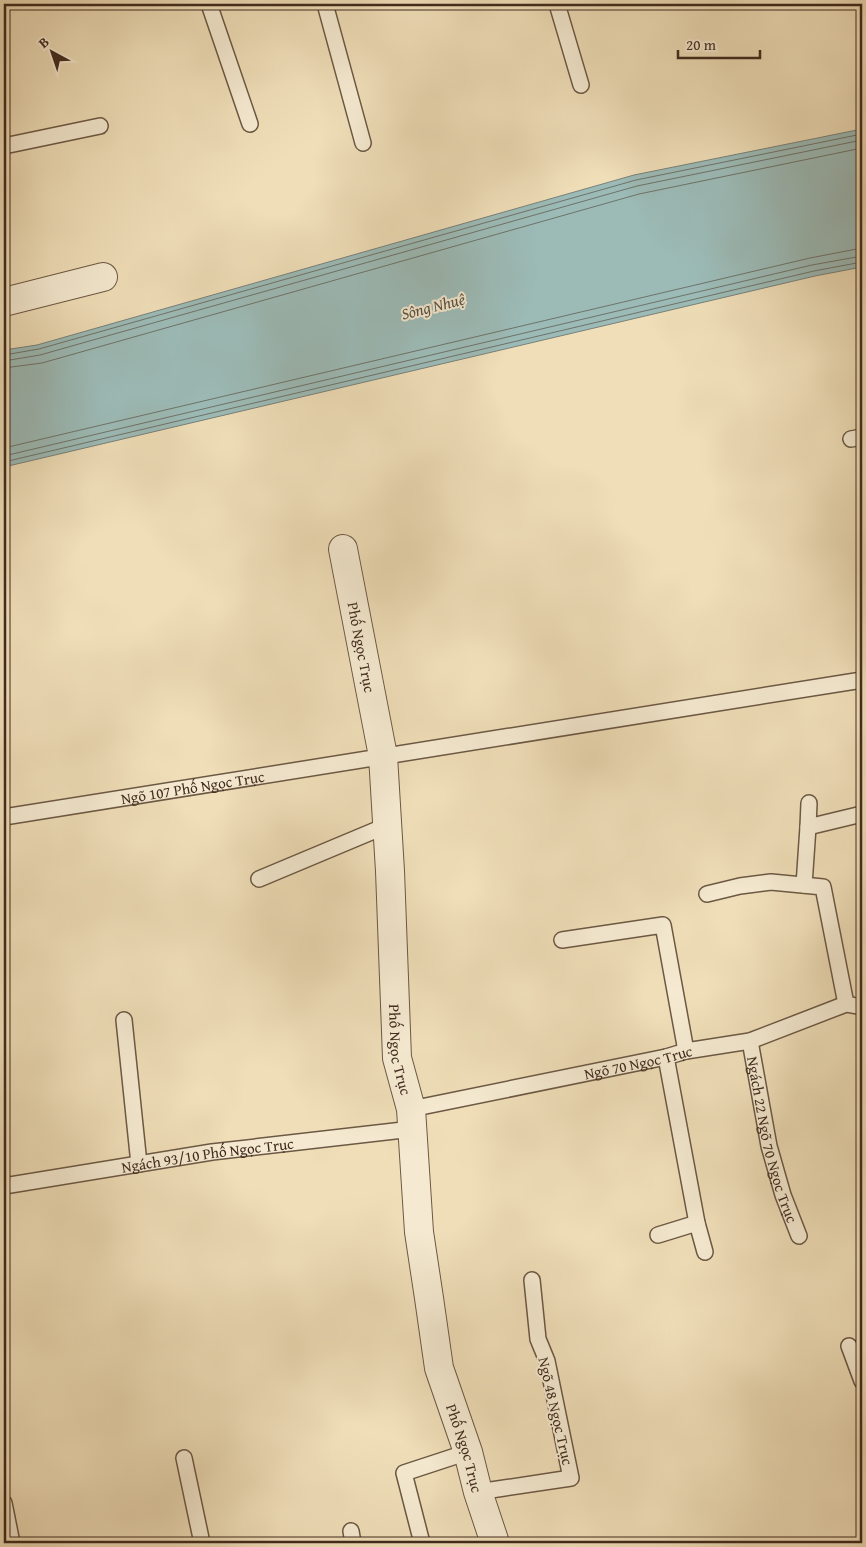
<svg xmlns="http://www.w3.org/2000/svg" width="866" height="1547" font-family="'Gentium Book Plus',serif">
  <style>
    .water { fill: #9cbbb7; stroke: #77817a }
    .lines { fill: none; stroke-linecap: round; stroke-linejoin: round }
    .shore { stroke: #6e736a; stroke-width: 1 }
    .service-casing { stroke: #6c5844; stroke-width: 18 }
    .minor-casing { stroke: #6c5844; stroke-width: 30 }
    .service { stroke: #f5ead1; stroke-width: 15 }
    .minor { stroke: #f5ead1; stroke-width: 28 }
    .labels { text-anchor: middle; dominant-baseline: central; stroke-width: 4; stroke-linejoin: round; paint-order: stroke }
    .street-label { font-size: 15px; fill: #402b1e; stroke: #f5ead1 }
    .water-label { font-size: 16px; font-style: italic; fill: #574f44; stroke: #f5ead1 }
  </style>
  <rect width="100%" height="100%" fill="#efdeb8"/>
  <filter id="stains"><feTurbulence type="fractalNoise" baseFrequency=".004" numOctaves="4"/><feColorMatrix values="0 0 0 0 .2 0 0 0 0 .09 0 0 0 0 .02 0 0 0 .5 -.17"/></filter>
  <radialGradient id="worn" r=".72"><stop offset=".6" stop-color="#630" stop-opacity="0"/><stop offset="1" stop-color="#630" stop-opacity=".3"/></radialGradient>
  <path class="water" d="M862 129V267L815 276 4 467V350L37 345 634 175Z"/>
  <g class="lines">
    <path class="shore" d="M4 355 39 349 636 180 862 134
      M4 361 40 355 637 186 862 140
      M4 368 42 363 639 194 862 148
      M4 448 810 258 862 248
      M4 456 812 265 862 256
      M4 462 814 271 862 262"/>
    <defs>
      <g id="service">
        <path d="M209 4 250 124"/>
        <path d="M325 4 363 143"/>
        <path d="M557 4 581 85"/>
        <path d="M4 146 100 126"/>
        <path d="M851 439 862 437"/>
        <path id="s1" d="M4 817 862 680"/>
        <path d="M808 827 809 803"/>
        <path d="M259 879 376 830 388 826"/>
        <path d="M804 885 808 827 862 814"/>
        <path d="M707 894 740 886 771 882 823 887 846 1004"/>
        <path d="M562 940 663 925 686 1051"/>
        <path d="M124 1020 139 1164"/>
        <path id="s2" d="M750 1041 769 1146 783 1195 799 1236"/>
        <path d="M666 1057 697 1223 705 1252"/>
        <path id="s3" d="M411 1109 666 1057 686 1051 750 1041 846 1004 862 1007"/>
        <path id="s4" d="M4 1186 212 1152 412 1129"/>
        <path d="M658 1235 697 1223"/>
        <path d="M849 1346 862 1381"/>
        <path d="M184 1458 202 1543"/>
        <path d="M478 1492 571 1478 547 1361 538 1339 532 1280"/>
        <path d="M4 1503 12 1543"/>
        <path d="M351 1531 353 1543"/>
        <path d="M422 1543 404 1473 468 1452"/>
      </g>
      <g id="minor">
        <path d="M4 302 103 277"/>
        <path id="s5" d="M343 549 383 756 390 871 397 1058 411 1109 419 1232 429 1298 439 1368 468 1452 478 1492 495 1543"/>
      </g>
    </defs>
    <use href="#service" class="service-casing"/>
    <use href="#minor" class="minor-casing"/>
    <use href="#service" class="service"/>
    <use href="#minor" class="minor"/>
  </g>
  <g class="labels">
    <g class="street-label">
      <text stroke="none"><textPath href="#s5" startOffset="100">Phố Ngọc Trục</textPath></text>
      <text stroke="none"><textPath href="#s1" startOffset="191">Ngõ 107 Phố Ngọc Trục</textPath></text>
      <text stroke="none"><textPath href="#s5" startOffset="505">Phố Ngọc Trục</textPath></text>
      <text stroke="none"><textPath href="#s3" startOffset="232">Ngõ 70 Ngọc Trục</textPath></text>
      <text stroke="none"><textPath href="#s2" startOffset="101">Ngách 22 Ngõ 70 Ngọc Trục</textPath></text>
      <text stroke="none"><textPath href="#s4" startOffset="206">Ngách 93/10 Phố Ngọc Trục</textPath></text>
      <text transform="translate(556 1411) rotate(77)">Ngõ 48 Ngọc Trục</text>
      <text stroke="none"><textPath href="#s5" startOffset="911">Phố Ngọc Trục</textPath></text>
    </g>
    <g class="water-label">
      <text transform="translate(433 306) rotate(-14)">Sông Nhuệ</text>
    </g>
  </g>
  <rect width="866" height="1547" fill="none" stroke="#efdeb8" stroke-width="20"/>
  <rect x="5" y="5" width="856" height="1537" fill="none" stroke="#402b1e" stroke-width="2.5"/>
  <rect x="10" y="10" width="846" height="1527" fill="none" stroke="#402b1e"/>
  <g transform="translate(52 52) rotate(320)" stroke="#f5ead1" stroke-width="4" paint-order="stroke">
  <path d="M0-4L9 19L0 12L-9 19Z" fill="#402b1e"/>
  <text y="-8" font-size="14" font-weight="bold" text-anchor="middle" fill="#402b1e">B</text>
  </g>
  <path d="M678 50v8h82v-8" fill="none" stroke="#402b1e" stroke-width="2.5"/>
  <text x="686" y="50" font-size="15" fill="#402b1e" stroke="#f5ead1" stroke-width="4" paint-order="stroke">20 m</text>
  <rect width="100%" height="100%" filter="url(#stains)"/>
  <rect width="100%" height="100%" fill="url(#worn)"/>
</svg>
